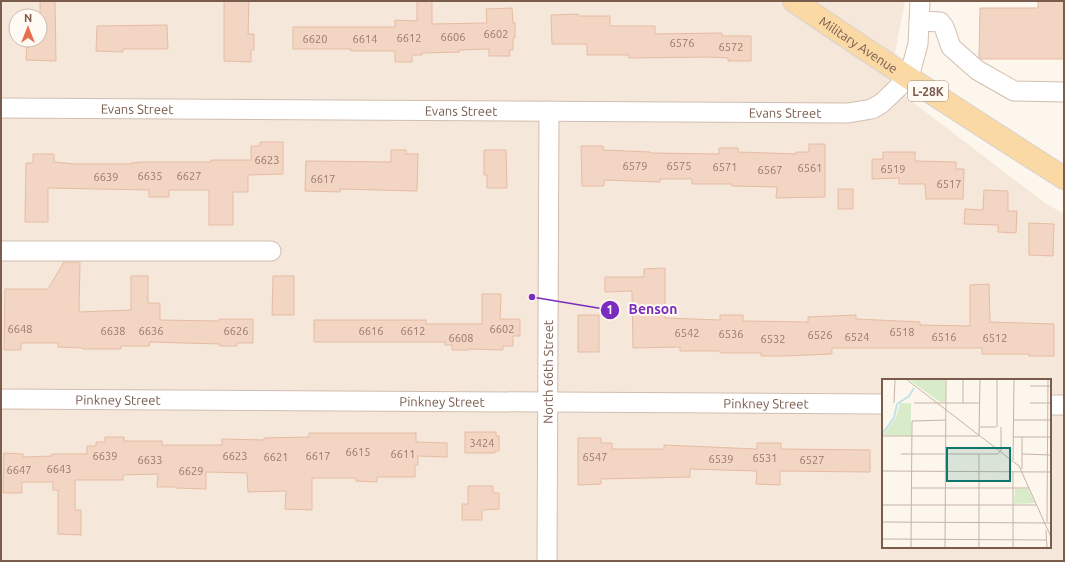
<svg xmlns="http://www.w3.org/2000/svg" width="1065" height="562" font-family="Ubuntu,sans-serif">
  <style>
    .residential { fill: #f5e8da; fill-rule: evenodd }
    .building { fill: #f3d5c3; stroke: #e6bba3 }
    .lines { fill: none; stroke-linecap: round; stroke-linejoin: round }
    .minor-casing { stroke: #d1beb0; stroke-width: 21 }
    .major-casing { stroke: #dad1cd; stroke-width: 24 }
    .minor { stroke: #fff; stroke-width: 19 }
    .major { stroke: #fbd9a5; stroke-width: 22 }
    .labels { text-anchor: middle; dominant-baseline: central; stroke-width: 4; stroke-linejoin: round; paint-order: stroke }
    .number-label { font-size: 11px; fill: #987a6a }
    .shield { fill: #fffaf3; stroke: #a28b7f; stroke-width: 1 }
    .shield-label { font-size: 12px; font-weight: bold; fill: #7a5c4d }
    .street-label { font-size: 13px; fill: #7a5c4d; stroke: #fffaf3 }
    .inset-river { fill: none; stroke: #bfe3e8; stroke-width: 2 }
    .inset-road { fill: none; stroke: #c5b3a7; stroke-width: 1 }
    .view { fill: #0f766e; fill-opacity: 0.15; stroke: #0f766e; stroke-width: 2 }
    .inset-edge { fill: none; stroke: #7a5c4d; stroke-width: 2 }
    .leader { fill: none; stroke: #7b2cbf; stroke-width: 1.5 }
    .callout-dot { fill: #7b2cbf; stroke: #fffaf3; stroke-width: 1.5 }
    .mark-label { font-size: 12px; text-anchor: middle; font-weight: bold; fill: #fff }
    .callout-label { font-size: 14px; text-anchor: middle; font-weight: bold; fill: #7b2cbf; stroke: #fffaf3; stroke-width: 4; stroke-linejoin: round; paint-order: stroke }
  </style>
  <rect width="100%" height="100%" fill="#fdf6ec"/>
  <path class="residential" d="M1 1H905L889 84 1045 203 1064 214V561H1ZM16 16H40V40H16ZM883 380H1050V547H883Z"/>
  <path class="building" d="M40 1H55L56 61 26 60 27 44H32V40H40Z
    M224 1H249L248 34H254V50H251V62L224 61Z
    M417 1H432V24L487 23 486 9 512 8 513 23H515V38H513V50H509L510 56H489V49L459 50V52L422 53V55H412V62H395V51H351V49H293V27H395V20L417 21Z
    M1038 1H1064V59H981L979 57 980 8H1038Z
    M578 14V16H610V26H655V34L722 33V36H751V61H728V58L710 57 629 58V55H587V44H552L551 15Z
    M167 25 168 49H123V52L96 51 97 26Z
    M260 142H283V174L248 175V192H233V225H209V190H169V197H149V190L48 188V222H25L26 163H33V154H54V162L75 164H131V163L142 162H211V160H251V146H260Z
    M809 144H825V197L776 198 777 187 732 186V184H692V179H660V182L604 180V186H582L581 146H603V150L650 152V153L719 154V148H738V152L796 154V152H809Z
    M391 150H406V154H418L417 191 340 189V192L305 191 306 161 391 162Z
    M484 150H506L507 188H487V175H484Z
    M883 152H915V161L956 162V169H964L963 199H926L925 184H899V178L872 179V159H883Z
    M838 189H853V209H838Z
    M984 190 1008 191V211H1017L1016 233 998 232V225L964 224 965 209 983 210Z
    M1029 223 1054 224 1053 256 1029 255Z
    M64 262H80L79 312 131 310V276H148V303H160V320L219 321V319H253V343H237V346H220V344L150 342 149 346H121V349H83V348L58 347V343H21V350H4L5 289H48Z
    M665 268V318L720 320V315H743V321L808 322V317L856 315V319L920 322V325L970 326V285L989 284 990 322 1054 324V356H1029V354H982V348H832V354L785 356H761V353H720V351H680V347L633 348 632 291 605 292V277H644V269Z
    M273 276H294V315H272Z
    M482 294H501L500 319H520V336H513V346H503V350L469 349V350H452V345H445V342H314V320H426V324H482Z
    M578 315H599V352H578Z
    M465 432H496V436H499V451H495V453H465Z
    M309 433H416V442L447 443V457L418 456V465H415V477H377V482L356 481V478H312V510L285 509 286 491 248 492 247 473 206 472V489L176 488V487H157L158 474 123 475V480H75V510H81V535L58 534V490H53V482H22V493H3L4 453 23 454V457L52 456V454H87V446H96V442H105V437H124V441H162V445H222V439L264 440V438L309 437Z
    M578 438H601V443H612V449H664V445L757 449V443H781V449L870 450V472L780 471V485L756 484 757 471 690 469V477L601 479V484L578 485Z
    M468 486H493V493H499V509L482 510V520H462V504H468Z"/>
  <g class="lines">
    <defs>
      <g id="minor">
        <path d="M919 21 940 22 944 27 951 47 977 70 1014 91 1064 92"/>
        <path id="s1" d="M1 108 848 113 872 109 882 103 909 77 918 44 920 1"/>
        <path d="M1 251H271"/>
        <path id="s2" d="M1 399 883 404"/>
        <path d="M1050 405H1064"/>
        <path id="s3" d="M547 561 549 111"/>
      </g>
      <g id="major">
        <path id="s4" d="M794 1C883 62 973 120 1064 178"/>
      </g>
    </defs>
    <use href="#minor" class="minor-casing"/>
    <use href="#major" class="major-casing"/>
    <use href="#minor" class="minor"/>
    <use href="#major" class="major"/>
  </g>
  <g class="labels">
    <g class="number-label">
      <text x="496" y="34">6602</text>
      <text x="453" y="37">6606</text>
      <text x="409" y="38">6612</text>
      <text x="315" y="39">6620</text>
      <text x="365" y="39">6614</text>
      <text x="682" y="43">6576</text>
      <text x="731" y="47">6572</text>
      <text x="267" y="160">6623</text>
      <text x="635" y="166">6579</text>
      <text x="679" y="166">6575</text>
      <text x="725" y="167">6571</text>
      <text x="810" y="168">6561</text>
      <text x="893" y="169">6519</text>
      <text x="770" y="170">6567</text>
      <text x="150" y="176">6635</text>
      <text x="189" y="176">6627</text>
      <text x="106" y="177">6639</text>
      <text x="323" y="179">6617</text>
      <text x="949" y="184">6517</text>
      <text x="20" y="329">6648</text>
      <text x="502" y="329">6602</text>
      <text x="113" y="331">6638</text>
      <text x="151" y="331">6636</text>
      <text x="236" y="331">6626</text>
      <text x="371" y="331">6616</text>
      <text x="413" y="331">6612</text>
      <text x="902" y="332">6518</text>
      <text x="687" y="333">6542</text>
      <text x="731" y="334">6536</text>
      <text x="820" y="335">6526</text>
      <text x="857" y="337">6524</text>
      <text x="944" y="337">6516</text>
      <text x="461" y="338">6608</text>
      <text x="995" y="338">6512</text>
      <text x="773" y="339">6532</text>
      <text x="482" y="443">3424</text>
      <text x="358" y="452">6615</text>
      <text x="403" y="454">6611</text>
      <text x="105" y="456">6639</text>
      <text x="235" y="456">6623</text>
      <text x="318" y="456">6617</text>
      <text x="276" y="457">6621</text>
      <text x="595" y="457">6547</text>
      <text x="765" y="458">6531</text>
      <text x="721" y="459">6539</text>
      <text x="150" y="460">6633</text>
      <text x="812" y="460">6527</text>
      <text x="59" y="469">6643</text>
      <text x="19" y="470">6647</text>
      <text x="191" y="471">6629</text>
    </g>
    <rect class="shield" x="908" y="81" width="40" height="20" rx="3"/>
    <g class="shield-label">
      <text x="928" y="91">L-28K</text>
    </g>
    <g class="street-label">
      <text stroke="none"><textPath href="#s4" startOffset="78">Military Avenue</textPath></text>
      <text stroke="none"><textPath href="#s1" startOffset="136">Evans Street</textPath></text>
      <text stroke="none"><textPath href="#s1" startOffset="460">Evans Street</textPath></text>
      <text stroke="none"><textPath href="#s1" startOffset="784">Evans Street</textPath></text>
      <text stroke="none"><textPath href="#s3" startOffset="189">North 66th Street</textPath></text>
      <text stroke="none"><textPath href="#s2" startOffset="117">Pinkney Street</textPath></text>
      <text stroke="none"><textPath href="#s2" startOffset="441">Pinkney Street</textPath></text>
      <text stroke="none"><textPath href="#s2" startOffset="765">Pinkney Street</textPath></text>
    </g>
  </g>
  <g transform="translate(882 379)">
    <rect width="169" height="169" fill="#fdf6ec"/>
    <path d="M26 0H63V23H58ZM18 24H29V57L1 56 14 39ZM133 110H146L153 124 132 125Z" fill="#d8ecc9"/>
    <path class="inset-river" d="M0 55 12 39 15 25 27 17 32 9"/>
    <path class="inset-road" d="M24 0 137 87 169 158M148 7H169M12 24 13 0M32 24H98M81 24V0M148 24H169M131 41H169M98 48H114M115 48V0M0 57H97L98 0M131 58H169M19 75H116L119 71V48M140 75 169 76M131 81 132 0M140 90V58M0 92 169 93M29 109H147M0 126H154M0 143 169 144M165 143 166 0M164 151 165 169M0 160 165 161M29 169 30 42 64 41M63 169 64 0M97 169V75M131 169V92"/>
    <path class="view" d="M65 69H128V102H65Z"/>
    <rect width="169" height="169" class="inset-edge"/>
  </g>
  <path class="leader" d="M532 297L610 310"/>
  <g class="callout-dot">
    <circle cx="532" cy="297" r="4"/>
    <circle cx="610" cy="310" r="10"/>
  </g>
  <g class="mark-label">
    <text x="610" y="314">1</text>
  </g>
  <g class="callout-label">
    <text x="653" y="314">Benson</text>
  </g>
  <rect width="1065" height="562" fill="none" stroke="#7a5c4d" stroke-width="4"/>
  <g transform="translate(28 28)"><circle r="19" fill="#fffaf3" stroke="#cabbb1"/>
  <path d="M0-3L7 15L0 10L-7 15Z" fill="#e76f51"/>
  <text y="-6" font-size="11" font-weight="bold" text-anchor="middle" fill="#7a5c4d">N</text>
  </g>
</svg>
